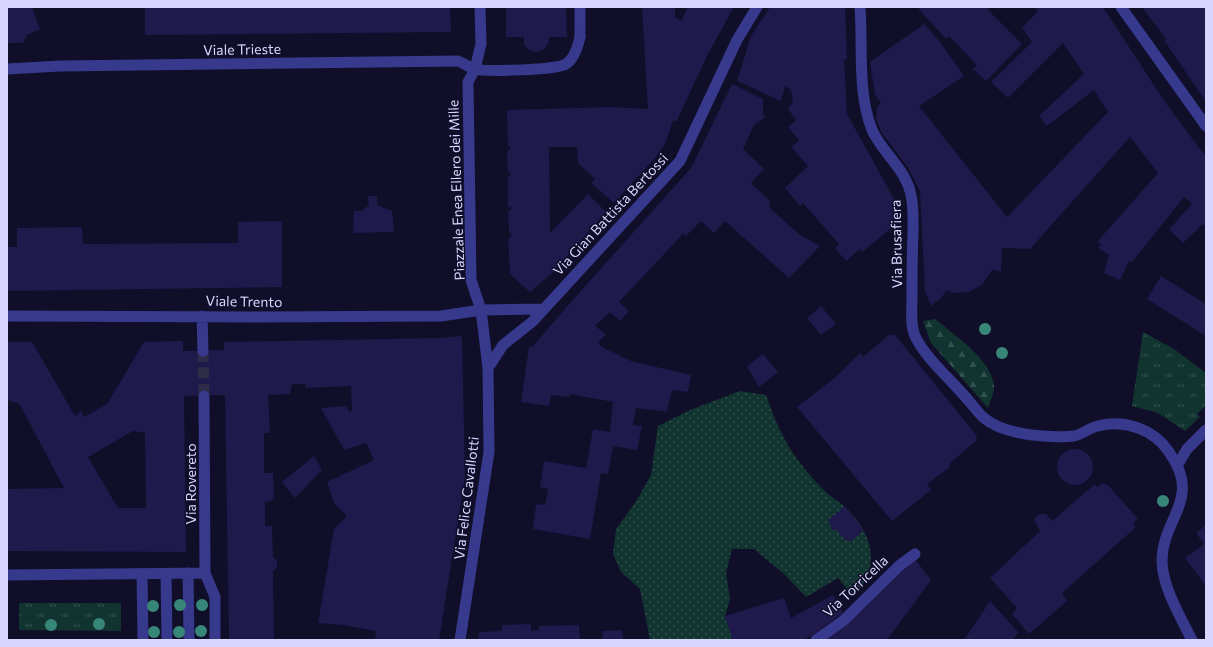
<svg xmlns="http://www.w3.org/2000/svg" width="1213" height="647" font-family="Commissioner,sans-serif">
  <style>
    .grass { fill: url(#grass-tufts) }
    .forest { fill: url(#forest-firs) }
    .garden { fill: url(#garden-dots) }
    .building { fill: #1f194c; fill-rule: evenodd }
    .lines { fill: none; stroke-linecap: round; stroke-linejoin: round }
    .minor-tunnel { stroke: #2e2c49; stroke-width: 11; stroke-dasharray: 11 5.5; stroke-linecap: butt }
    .service { stroke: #36398c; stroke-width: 11 }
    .pedestrian { stroke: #36398c; stroke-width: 11 }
    .minor { stroke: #36398c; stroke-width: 11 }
    .tree { fill: #388678 }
    .labels { text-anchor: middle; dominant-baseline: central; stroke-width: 3; stroke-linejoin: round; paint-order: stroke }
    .street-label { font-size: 14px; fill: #d8d6ff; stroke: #100e29 }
  </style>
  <defs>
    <pattern id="grass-tufts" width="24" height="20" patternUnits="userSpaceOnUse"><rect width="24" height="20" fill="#113430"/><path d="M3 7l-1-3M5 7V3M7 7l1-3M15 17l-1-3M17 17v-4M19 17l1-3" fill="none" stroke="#33514f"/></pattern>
    <pattern id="forest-firs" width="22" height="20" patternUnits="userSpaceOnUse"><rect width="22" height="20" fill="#113430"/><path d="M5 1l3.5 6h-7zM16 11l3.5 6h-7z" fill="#33514f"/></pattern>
    <pattern id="garden-dots" width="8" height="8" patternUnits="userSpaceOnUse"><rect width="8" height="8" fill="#113430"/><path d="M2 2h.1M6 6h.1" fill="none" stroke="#33514f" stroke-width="1.8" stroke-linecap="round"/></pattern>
  </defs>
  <rect width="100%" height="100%" fill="#100e29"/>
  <path class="grass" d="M1143 332 1174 349 1206 373V405L1197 414 1200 417 1185 431 1158 413 1132 406Z
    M19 603H121V631L19 630Z"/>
  <path class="forest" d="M935 319C954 335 991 359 994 385 995 392 990 401 988 408L931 343 923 321Z"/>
  <path class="garden" d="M740 391 766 395C774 418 783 440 798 460 807 472 817 484 828 494 833 499 840 502 845 507 873 533 882 568 853 597L838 578 806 597 784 574 754 549H732L726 573 730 599 725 616 733 640H650L640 589 621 572 613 554 616 529 635 503 651 475 658 426 690 410Z"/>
  <path class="building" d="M7 7H32L40 29 27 35 23 43H7Z
    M145 7H450L451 32 145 35Z
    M506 7H566L567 37H549V41L545 49 537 52 530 51 524 45V37H506Z
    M642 7H675V17L681 21 688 7H734L708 54 676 122 673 120 665 144 656 157 614 203 591 183 595 179 578 163 577 147H549L550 233 588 194 606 212 551 274 530 292 510 274 508 239 512 235 509 232 508 212 512 208 508 206V178L511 175 508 171 507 152 511 148 508 146 507 110 610 107 648 109Z
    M770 7H845L847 59H844L847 114 899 208 893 214 899 222 862 252 860 249 846 261 835 248 839 244 803 203 800 206 785 188 808 166 791 147 799 141 788 127 796 120 788 109 793 102 791 90 785 86 781 101 737 81 751 36Z
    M917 7H990L988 10 1022 44 986 81 973 69 977 65 949 36 946 39Z
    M1034 7H1103L1165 102 1206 157V228L1203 224 1183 243 1169 229 1192 204 1184 197 1132 262 1129 261 1120 280 1104 273 1109 255 1098 248 1101 244 1097 242 1158 173 1130 137 1030 249 1002 248 1001 272 993 269 982 285 969 292 953 293 947 290 941 298 931 306 925 292 920 191 908 168 882 133 876 119 877 107 881 103 875 95 870 62 924 24 940 42 964 76 919 106 1007 217 1108 112 1094 90 1047 126 1039 116 1084 74 1063 43 1008 98 991 82 1032 42 1022 28 1038 11Z
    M1142 7H1206V102L1164 40 1166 39Z
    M732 84 763 99V114L765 117 754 125 743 149 764 169 751 183 769 200 770 208 800 235 820 246 789 278 725 221 714 233 701 221 686 236 683 234 619 302 629 311 620 321 610 312 595 326 606 334 598 343 602 347 631 361 691 375 688 392 672 390 667 412 636 408 633 425 642 426 637 450 613 446 608 474 601 473 590 539 533 529 536 504 545 505 548 489 540 487 544 461 586 468 593 429 610 432 613 402 570 394 569 397 551 395 549 406 521 402 529 347 533 346 570 303 691 168Z
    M368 196H377V205L392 211 394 232 353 233 354 211H361L369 205Z
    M282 221V287L7 291V247H17V228L82 227 83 244 238 243V222Z
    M1161 276 1206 304V336L1147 299Z
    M821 306 836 324 821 335 807 318Z
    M889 335H895L977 436 976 441 950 463V467L927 484 931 490 892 521 797 407 837 376 860 353 863 357Z
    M462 336 465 477 439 640H375L376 631 342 625 318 623 334 529 347 516 334 503 327 482 374 460 366 443 344 450 321 408 346 406 349 412 352 411 351 386 305 388 306 384H292L290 394 268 395 270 433H264V473H273L274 498 271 501 265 502V526H272L273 557 277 561V568L273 571 274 640H229L225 395 184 396 186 552 7 551V489L64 488 19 403 12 402 7 399V342H32L75 416 81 411 84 417 107 404 144 342 183 341V351L224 350V342L441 338ZM133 431 145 433 146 508H118L88 457Z
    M763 354 778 372 759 387 747 366Z
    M1057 467a18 18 0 1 1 36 0a18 18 0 1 1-36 0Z
    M314 456 322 470 295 498 282 482Z
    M1102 483 1108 485 1138 519 1133 523 1136 527 1062 593 1067 601 1029 634 1012 614 1017 608 990 578 1040 531 1034 519 1039 514H1046L1052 521 1095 484 1097 487Z
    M845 506 864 530 852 541 845 540 836 529 834 531 829 525 831 524 828 520Z
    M1206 525V586L1185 558 1204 544 1196 533Z
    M914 558 931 580 887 640H825L864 608Z
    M833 595 843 613 814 634 803 640H733L725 616 784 598 791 618Z
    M990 601 1018 632 1013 640H964Z
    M531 624V631L539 630V626L579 625 580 640H478L479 632 502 631V625Z
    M622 630 623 640H603L602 631Z"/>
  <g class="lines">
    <path class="minor-tunnel" d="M203 351 204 396"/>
    <path class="service" d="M188 573 189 640
      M142 574 143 640
      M166 574 167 640
      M215 597V640"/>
    <path class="pedestrian" d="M580 7V37
      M1121 7 1206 126
      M475 69 481 44 480 7
      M816 640 843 621 900 565 915 554"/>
    <path class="minor" d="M860 7C863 47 857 92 872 130 882 152 904 168 910 191 914 204 913 221 913 234 912 255 912 277 912 298 912 310 910 325 915 336 925 357 946 375 961 392 969 400 976 411 984 418 996 428 1016 433 1032 435 1046 436 1060 438 1074 436 1083 434 1089 428 1098 426 1124 419 1154 429 1169 452 1203 499 1162 518 1162 561 1162 586 1181 618 1192 640
      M7 69 60 66 458 61C463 63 469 67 474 69 486 72 556 70 566 64 574 59 578 46 580 37
      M7 316 258 317 441 316 481 310 544 309 680 161 737 40 757 7
      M202 316 203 351
      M488 368 503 345 532 322 544 309
      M204 396 205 573 215 597
      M1177 466 1187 449 1206 430
      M7 575 205 573
      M460 640 489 452 488 368 481 310 471 280 468 82 475 69"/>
  </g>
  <g class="tree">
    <circle cx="985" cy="329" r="6"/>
    <circle cx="1002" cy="353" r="6"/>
    <circle cx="1163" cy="501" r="6"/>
    <circle cx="180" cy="605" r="6"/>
    <circle cx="202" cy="605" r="6"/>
    <circle cx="153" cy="606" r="6"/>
    <circle cx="99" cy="624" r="6"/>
    <circle cx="51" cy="625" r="6"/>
    <circle cx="201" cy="631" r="6"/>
    <circle cx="154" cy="632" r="6"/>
    <circle cx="179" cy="632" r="6"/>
  </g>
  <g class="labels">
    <g class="street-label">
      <text transform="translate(242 49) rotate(-1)">Viale Trieste</text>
      <text transform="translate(456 190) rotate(-92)">Piazzale Enea Ellero dei Mille</text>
      <text transform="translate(610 214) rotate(-47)">Via Gian Battista Bertossi</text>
      <text transform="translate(896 244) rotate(-91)">Via Brusafiera</text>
      <text transform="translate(244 301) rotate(1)">Viale Trento</text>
      <text transform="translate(190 484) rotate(-90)">Via Rovereto</text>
      <text transform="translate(466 498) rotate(-83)">Via Felice Cavallotti</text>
      <text transform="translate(855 586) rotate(-43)">Via Torricella</text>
    </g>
  </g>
  <rect width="1213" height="647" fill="none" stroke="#d8d6ff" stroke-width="16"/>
</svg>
